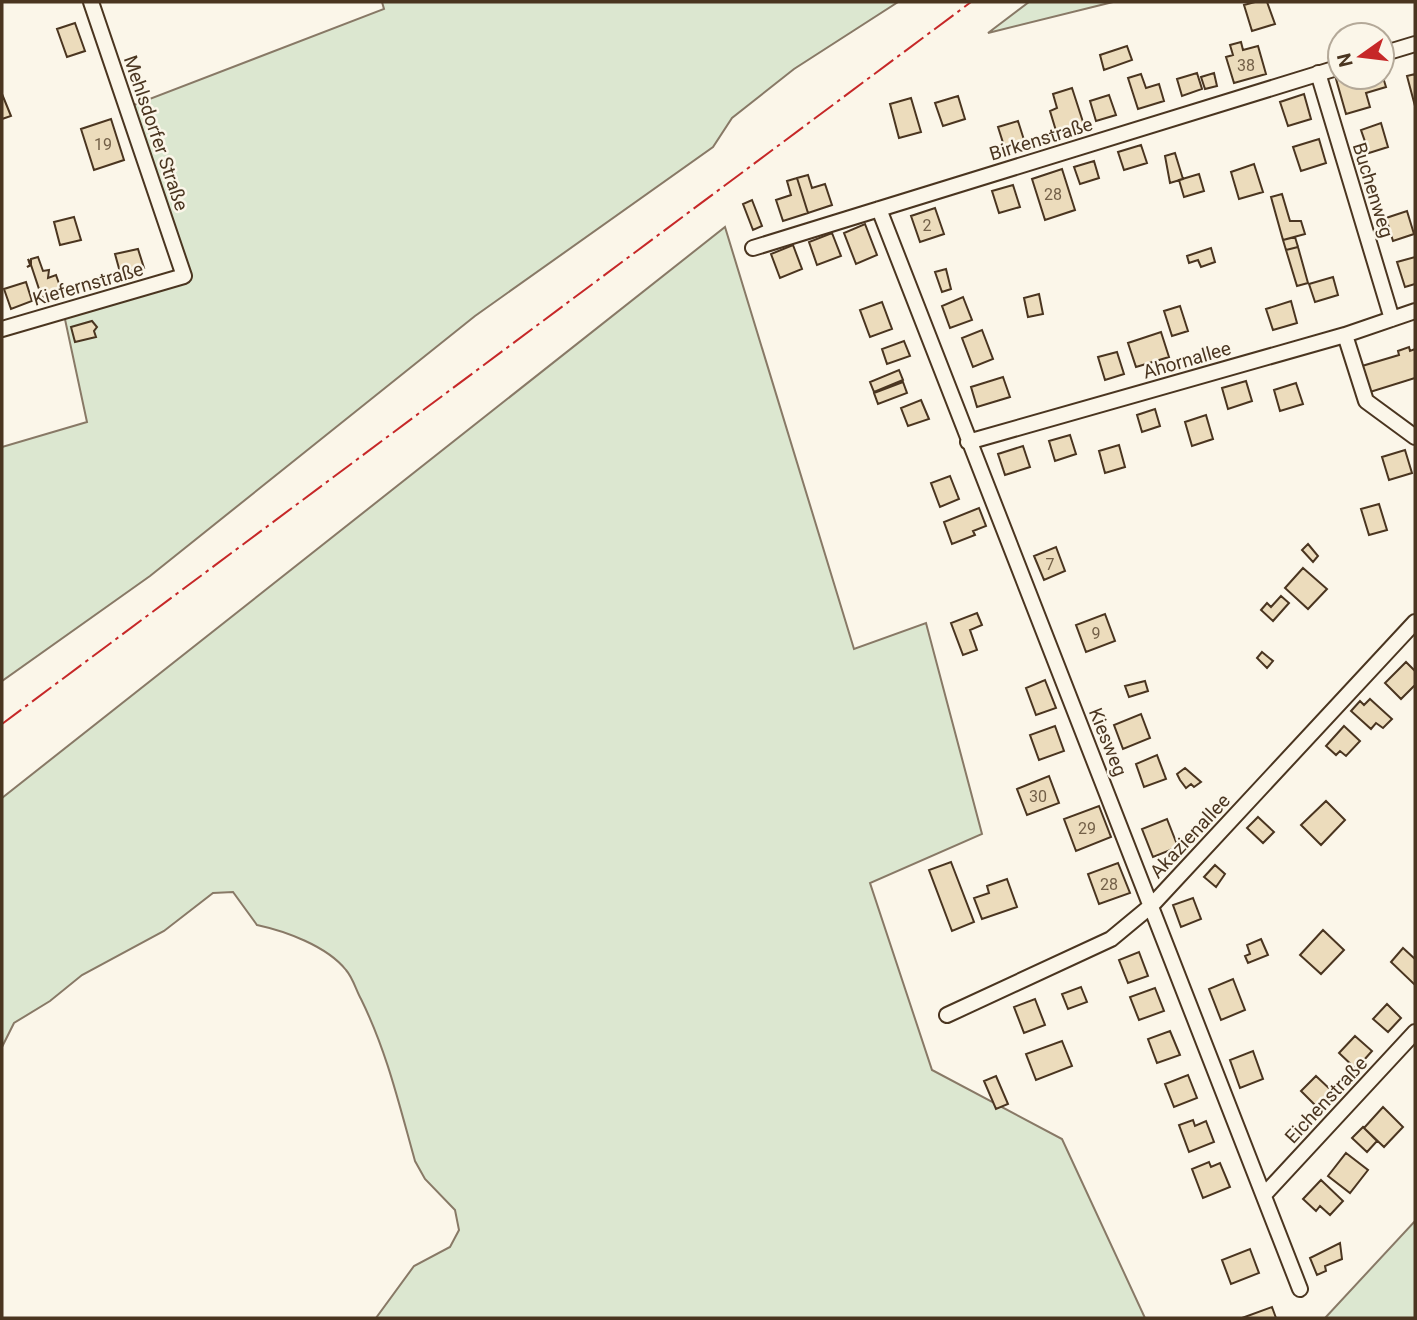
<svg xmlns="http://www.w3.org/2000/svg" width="1417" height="1320" font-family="Roboto,sans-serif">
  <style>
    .green { fill: #dce7d0; stroke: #887966; stroke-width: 2 }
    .building { fill: #ecdcbc; stroke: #4a3520; stroke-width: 2 }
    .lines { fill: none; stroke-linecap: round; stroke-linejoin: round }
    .minor-casing { stroke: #4a3520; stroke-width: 18 }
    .minor { stroke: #fbf6e9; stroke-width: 14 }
    .power { stroke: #c62828; stroke-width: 2; stroke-dasharray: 24 5 3.5 5; stroke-linecap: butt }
    .labels { text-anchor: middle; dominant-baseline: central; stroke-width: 5; stroke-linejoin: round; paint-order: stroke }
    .number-label { font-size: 16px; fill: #725f47 }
    .street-label { font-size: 19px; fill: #4a3520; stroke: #fbf6e9 }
  </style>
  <rect width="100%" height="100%" fill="#fbf6e9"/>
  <path class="green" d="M382 2H898L794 69 732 118 713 147 475 316 150 576 2 681V447L87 422 63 310 184 275 126 108 384 9Z
    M1029 2H1113L988 33Z
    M725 227 854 649 926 623 982 834 870 883 932 1070 1062 1139 1145 1318H376L414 1266 450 1247 459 1230 455 1210 425 1179 415 1161C399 1104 387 1052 361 999 356 990 353 978 346 970 327 946 285 931 257 925L233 892 213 893 164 931 82 975 50 1001 14 1023 2 1047V798Z
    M1415 1221V1318H1325Z"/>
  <path class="building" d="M1255 2H1267L1275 24 1252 31 1244 5Z
    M75 23 85 51 67 57 57 29Z
    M1241 42 1243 50 1258 46 1266 74 1234 83 1226 57 1233 55 1230 45Z
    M1127 46 1132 60 1104 70 1100 55Z
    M1197 73 1202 89 1182 96 1177 79Z
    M1214 73 1217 86 1205 89 1201 77Z
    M1141 74 1146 88 1159 84 1164 101 1138 109 1128 78Z
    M1382 74 1386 87 1366 93 1370 107 1346 114 1336 79 1382 77Z
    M1415 74V106L1407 76Z
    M1072 88 1084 125 1057 134 1050 111 1057 108 1053 94Z
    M2 94 11 116 2 119Z
    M1304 94 1311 119 1288 126 1280 102Z
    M1109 95 1116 115 1096 121 1090 101Z
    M958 96 965 119 943 126 935 103Z
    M911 98 921 132 899 138 890 104Z
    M111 119 124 160 94 170 81 129Z
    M1018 121 1025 143 1005 149 998 127Z
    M1381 123 1388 147 1369 153 1361 130Z
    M1319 139 1326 163 1301 171 1293 147Z
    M1141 145 1147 163 1124 170 1118 152Z
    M1175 153 1183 179 1170 183 1165 156Z
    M1094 161 1099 178 1080 184 1074 167Z
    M1254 164 1263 192 1239 199 1231 172Z
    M1062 169 1075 210 1045 220 1032 179Z
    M1199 174 1204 191 1184 197 1179 180Z
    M808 175 812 188 825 184 832 205 808 213 797 178Z
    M797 178 808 213 783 221 776 200 791 195 787 181Z
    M1013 185 1020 207 999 213 992 191Z
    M1282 194 1290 221H1301L1305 234 1283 240 1271 197Z
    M752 200 762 226 753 230 743 204Z
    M935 208 944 234 920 242 911 216Z
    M1407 211 1414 234 1393 241 1386 218Z
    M74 217 81 240 60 245 54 222Z
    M865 224 877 255 856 264 844 233Z
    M832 233 841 256 817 265 809 242Z
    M1295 237 1298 247 1286 250 1283 240Z
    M793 245 802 269 780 278 771 254Z
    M1298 247 1308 283 1297 286 1286 250Z
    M1211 248 1215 262 1201 267 1198 260 1189 263 1187 256Z
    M138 249 144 268 120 272 115 254Z
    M38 257 43 271 49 270 48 278 56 275 62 292 42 298 31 265 27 267 30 265 28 259 31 263V259Z
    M1415 257V284L1405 287 1397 262Z
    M946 269 951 289 942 292 935 272Z
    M1333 277 1338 295 1315 302 1309 284Z
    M26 282 32 301 11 309 4 289Z
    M1039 294 1043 314 1028 317 1024 298Z
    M963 297 972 320 950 328 942 306Z
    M1291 301 1297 323 1273 330 1266 309Z
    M882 302 892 329 870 337 860 310Z
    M1180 306 1188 331 1172 336 1164 311Z
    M92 321 97 327 94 331 96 337 75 342 71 327Z
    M982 330 993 359 973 367 962 338Z
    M1161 332 1169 357 1136 367 1128 343Z
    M904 341 910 356 887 364 882 349Z
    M1409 347 1410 351 1415 349V378L1370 392 1362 366 1399 355 1398 351Z
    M1117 352 1124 374 1105 380 1098 357Z
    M899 370 903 380 874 392 870 382Z
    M1003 377 1010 397 977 407 971 387Z
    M1246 381 1252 401 1228 409 1222 388Z
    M903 382 907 393 878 404 874 393Z
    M1296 383 1303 404 1280 411 1274 390Z
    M921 400 929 419 908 426 901 408Z
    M1155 409 1160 426 1142 432 1137 415Z
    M1206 415 1213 439 1192 446 1185 422Z
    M1070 435 1076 454 1055 461 1049 441Z
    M1119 445 1125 467 1105 473 1099 451Z
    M1023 446 1030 467 1005 475 998 454Z
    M1405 450 1412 473 1389 480 1382 457Z
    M950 476 959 499 940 507 931 483Z
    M1379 504 1387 530 1369 535 1361 509Z
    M979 508 986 526 973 531 975 535 952 544 944 522Z
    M1308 544 1318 556 1313 562 1302 550Z
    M1056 547 1065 571 1044 580 1034 556Z
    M1303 568 1327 589 1308 609 1285 588Z
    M1281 596 1289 603 1273 621 1261 610 1267 603 1271 607Z
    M977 613 982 625 970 630 977 650 963 655 951 623Z
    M1105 614 1115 641 1086 652 1076 625Z
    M1262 652 1273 661 1267 668 1257 658Z
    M1406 662 1415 671V685L1401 699 1385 683Z
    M1045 680 1056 708 1036 715 1026 688Z
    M1145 681 1148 691 1129 697 1125 686Z
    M1370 699 1392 719 1383 728 1376 723 1371 729 1351 711 1360 701 1364 705Z
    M1141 714 1150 738 1123 749 1114 725Z
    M1055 726 1064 751 1039 760 1030 735Z
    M1344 726 1360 741 1346 756 1340 751 1336 755 1326 746Z
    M1157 755 1166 779 1144 787 1136 764Z
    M1185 768 1201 782 1194 787 1191 784 1186 788 1180 780 1177 774Z
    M1049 776 1059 803 1027 815 1017 789Z
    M1326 801 1345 820 1321 845 1301 825Z
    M1099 806 1111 837 1076 851 1064 819Z
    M1258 817 1274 832 1263 843 1247 828Z
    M1167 819 1178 847 1153 857 1142 829Z
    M951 862 974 922 952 931 929 870Z
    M1118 863 1130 893 1099 904 1088 874Z
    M1215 865 1225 874 1216 887 1204 877Z
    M1007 879 1017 907 982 919 974 898 989 893 987 886Z
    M1193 898 1201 919 1181 927 1173 905Z
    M1323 930 1344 950 1321 974 1300 955Z
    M1261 939 1268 955 1248 963 1245 956 1250 954 1247 945Z
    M1403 948 1415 959V985L1391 962Z
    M1139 952 1148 976 1128 983 1119 960Z
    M1233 979 1245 1010 1221 1020 1209 989Z
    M1081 987 1087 1002 1068 1009 1062 994Z
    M1155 988 1164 1011 1139 1020 1130 997Z
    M1035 999 1045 1025 1024 1033 1014 1007Z
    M1387 1004 1401 1018 1388 1032 1373 1019Z
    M1170 1031 1180 1055 1157 1063 1148 1039Z
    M1355 1036 1372 1051 1356 1069 1339 1053Z
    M1062 1041 1072 1066 1036 1080 1026 1054Z
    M1253 1051 1263 1079 1240 1088 1230 1060Z
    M1188 1075 1197 1098 1174 1107 1165 1084Z
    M996 1076 1008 1104 996 1109 984 1081Z
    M1316 1076 1333 1092 1318 1108 1301 1091Z
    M1383 1107 1403 1127 1384 1147 1364 1128Z
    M1193 1120 1195 1126 1206 1121 1214 1142 1189 1152 1179 1125Z
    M1363 1127 1377 1141 1367 1152 1352 1138Z
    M1346 1153 1368 1170 1350 1193 1328 1176Z
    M1209 1162 1211 1167 1220 1163 1230 1187 1203 1198 1192 1169Z
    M1321 1180 1343 1201 1330 1215 1320 1206 1316 1211 1303 1199Z
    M1340 1243 1342 1259 1325 1266 1326 1271 1317 1275 1310 1258Z
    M1250 1249 1259 1273 1231 1284 1222 1260Z
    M1272 1307 1276 1318H1242Z"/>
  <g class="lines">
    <defs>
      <path id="minor" d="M1382 54 1415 44
        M1318 73 1392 319
        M879 209 1300 1289
        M753 248 1340 67
        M2 329 184 276 91 2
        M1345 335 1366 401 1415 437
        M968 442 1345 335 1415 311
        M947 1015 1111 939 1152 905 1415 622
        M1264 1195 1415 1032"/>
    </defs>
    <use href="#minor" class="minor-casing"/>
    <use href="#minor" class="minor"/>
    <path class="power" d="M2 724 971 2"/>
  </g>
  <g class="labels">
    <g class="number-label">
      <text x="1246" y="65">38</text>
      <text x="103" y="144">19</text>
      <text x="1053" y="194">28</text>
      <text x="927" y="225">2</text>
      <text x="1050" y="564">7</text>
      <text x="1096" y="633">9</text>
      <text x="1038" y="796">30</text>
      <text x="1087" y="828">29</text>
      <text x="1109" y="884">28</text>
    </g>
    <g class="street-label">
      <text transform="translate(156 133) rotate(71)">Mehlsdorfer Straße</text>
      <text transform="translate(1041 139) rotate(-17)">Birkenstraße</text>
      <text transform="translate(1373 190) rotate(73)">Buchenweg</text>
      <text transform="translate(88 284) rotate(-16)">Kiefernstraße</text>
      <text transform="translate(1187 360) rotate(-16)">Ahornallee</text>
      <text transform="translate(1108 742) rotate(68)">Kiesweg</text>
      <text transform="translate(1190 836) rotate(-47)">Akazienallee</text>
      <text transform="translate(1326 1100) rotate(-47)">Eichenstraße</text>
    </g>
  </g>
  <rect width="1417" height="1320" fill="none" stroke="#4a3520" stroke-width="7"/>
  <g transform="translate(1361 56) rotate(256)"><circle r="33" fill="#fbf6e9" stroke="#b4a999" stroke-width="2"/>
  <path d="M0-5L12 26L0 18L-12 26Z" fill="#c62828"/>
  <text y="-10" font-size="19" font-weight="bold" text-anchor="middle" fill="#4a3520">N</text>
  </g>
</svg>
